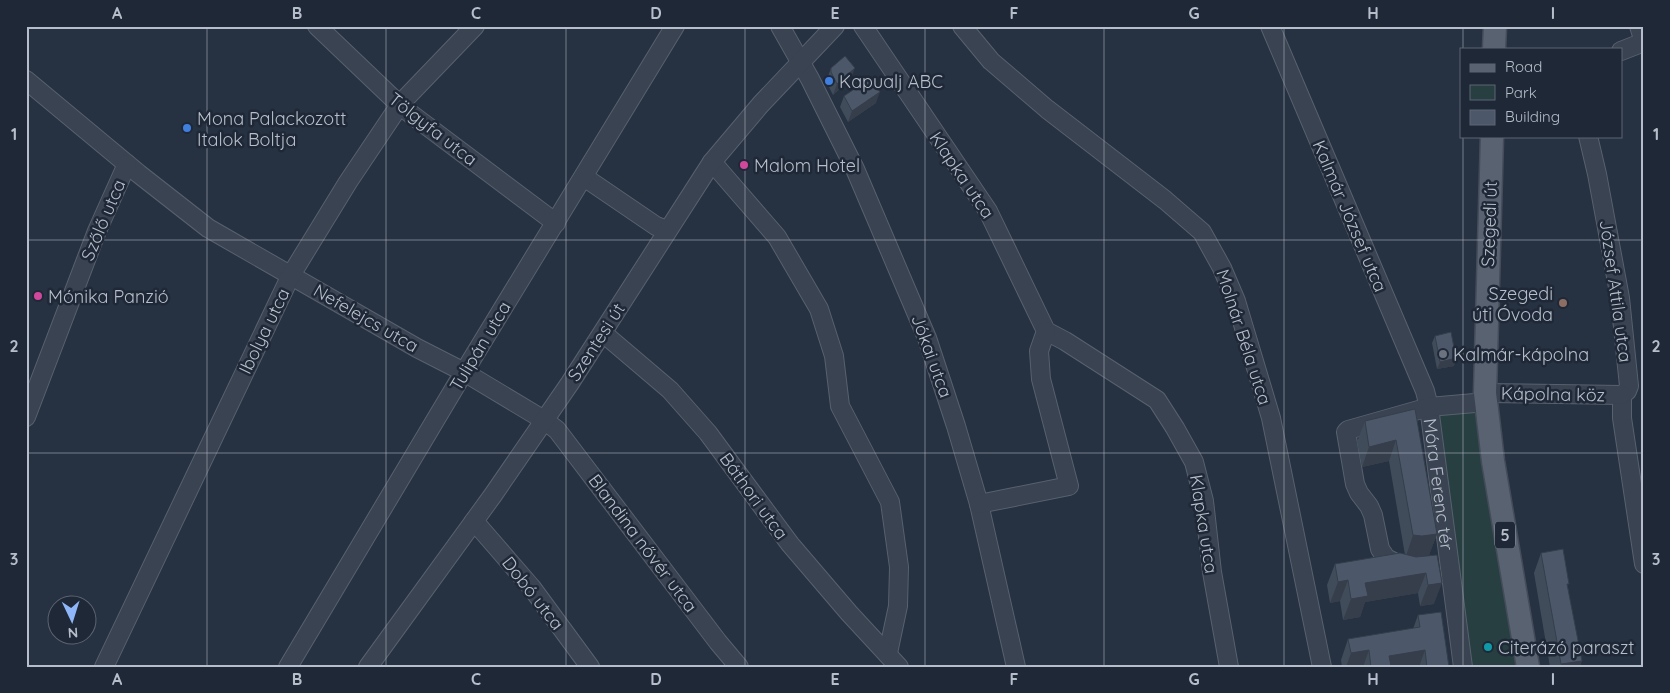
<svg xmlns="http://www.w3.org/2000/svg" width="1670" height="693" font-family="Quicksand,sans-serif">
  <style>
    .green { fill: #283f42 }
    .lines { fill: none; stroke-linecap: round; stroke-linejoin: round }
    .minor-casing { stroke: #58616e; stroke-width: 20 }
    .major-casing { stroke: #444c5a; stroke-width: 25 }
    .minor { stroke: #3a4351; stroke-width: 18 }
    .major { stroke: #586271; stroke-width: 22 }
    .wall { fill: #414c5b }
    .shaded-wall { fill: #353e4a }
    .building { fill: #4c586a; stroke: #353e4a }
    .grid { fill: none; stroke: #b7becb; stroke-width: 1; stroke-opacity: 0.55 }
    .shop-dot { fill: #3f7fe0; stroke: #1f2836; stroke-width: 2 }
    .hotel-dot { fill: #d1479c; stroke: #1f2836; stroke-width: 2 }
    .education-dot { fill: #8d6e63; stroke: #1f2836; stroke-width: 2 }
    .worship-dot { fill: #6b7280; stroke: #1f2836; stroke-width: 2 }
    .culture-dot { fill: #0f9aa8; stroke: #1f2836; stroke-width: 2 }
    .labels { text-anchor: middle; dominant-baseline: central; stroke-width: 5; stroke-linejoin: round; paint-order: stroke }
    .shield { fill: #1f2836; stroke: #89919e; stroke-width: 1 }
    .shield-label { font-size: 16px; font-weight: bold; fill: #b7becb }
    .poi-label { font-size: 18px; fill: #b7becb; stroke: #1f2836; text-anchor: start }
    .street-label { font-size: 18px; fill: #b7becb; stroke: #1f2836 }
    .neatline { fill: none; stroke: #b7becb; stroke-width: 2 }
    .grid-label { font-size: 16px; text-anchor: middle; font-weight: bold; fill: #b7becb }
  </style>
  <rect width="100%" height="100%" fill="#263141"/>
  <path class="green" d="M1485 404 1527 667H1464L1429 407Z"/>
  <g class="lines">
    <defs>
      <g id="minor">
        <path d="M317 26 403 108 556 223"/>
        <path d="M780 26 810 79 855 169 927 338 956 426 979 504 1016 667"/>
        <path d="M863 26 988 211 1046 331 1065 341 1157 400 1175 428 1194 462 1204 501 1212 572 1229 667"/>
        <path d="M962 26 991 61 1047 109 1165 200 1202 232 1222 268 1236 301 1271 418 1322 667"/>
        <path id="s1" d="M1270 26 1425 391 1429 407 1463 667"/>
        <path d="M1621 51 1644 42 1639 26"/>
        <path d="M26 80 139 174 208 228 417 348 464 372 544 420 557 430 718 642 739 667"/>
        <path d="M1588 136 1597 174 1620 298 1629 386 1627 391 1622 395V418L1644 564"/>
        <path d="M712 162 777 237 819 309 834 356 840 406 890 502 899 567 898 606 888 653"/>
        <path d="M584 177 656 226 667 230"/>
        <path d="M603 333 670 390 708 433 790 544 849 613 899 667"/>
        <path d="M1485 393 1622 395"/>
        <path d="M26 417 97 231 127 164"/>
        <path d="M979 504 1069 486 1041 379 1039 351 1046 331"/>
        <path d="M474 521 532 588 590 667"/>
        <path d="M1404 567 1386 558 1380 549 1373 515 1369 506 1359 493 1355 484 1346 432 1348 430 1429 407 1486 402"/>
        <path d="M104 667 291 275 348 182 401 103 475 26"/>
        <path d="M288 667 464 372 675 26"/>
        <path d="M368 667 493 495 570 383 712 162 761 104 835 26"/>
      </g>
      <path id="major" d="M1494 49 1495 26
        M1492 136 1485 393 1493 461 1528 667"/>
    </defs>
    <use href="#minor" class="minor-casing"/>
    <use href="#major" class="major-casing"/>
    <use href="#minor" class="minor"/>
    <use href="#major" class="major"/>
  </g>
  <path class="wall" d="M831 68 851 79 833 95 827 83V79Z
    M844 96 876 103 848 122 840 107Z
    M1435 336 1456 358 1454 366 1437 369 1432 343Z
    M1415 409 1437 534 1429 555 1415 557 1437 555 1434 604 1420 606 1418 593 1365 602 1360 617 1343 620 1340 601 1330 603 1327 585 1335 564 1405 555 1389 461 1362 467 1357 442 1365 421Z
    M1541 553 1568 588 1580 667H1550L1534 573Z
    M1418 615 1449 667H1342L1341 660 1348 639 1413 629Z"/>
  <path class="shaded-wall" d="M855 68 851 79 833 95 837 84Z
    M880 92 876 103 848 122 852 111Z
    M1456 358 1454 366 1437 369 1440 362Z
    M1396 440 1389 461 1362 467 1369 447Z
    M1437 534 1429 555 1415 557 1406 556 1413 535Z
    M1426 573 1418 593 1365 602 1360 617 1343 620 1351 599 1365 583Z
    M1348 580 1340 601 1330 603 1338 582Z
    M1442 583 1434 604 1420 606 1428 585Z
    M1369 650 1363 667H1346L1351 653Z
    M1425 650 1419 667H1385L1389 656Z
    M1582 661 1580 667H1560L1561 664Z"/>
  <path class="building" d="M845 56 855 68 837 84 831 72V68Z
    M871 78 880 92 852 111 844 96Z
    M1451 332 1456 358 1440 362 1435 336Z
    M1415 409 1437 534 1422 536 1413 535 1396 440 1369 447 1365 421Z
    M1563 549 1569 584H1567L1582 661 1561 664 1541 553Z
    M1400 553 1416 557 1437 555 1442 583 1428 585 1426 573 1365 583 1368 596 1351 599 1348 580 1338 582 1335 564Z
    M1441 612 1449 667H1427L1425 650 1389 656 1391 666 1386 667H1371L1369 650 1351 653 1348 639 1420 627 1418 615Z"/>
  <path class="grid" d="M207 26V667M386 26V667M566 26V667M745 26V667M925 26V667M1104 26V667M1284 26V667M1463 26V49M1463 136V667M26 240H1644M26 453H1644"/>
  <g class="shop-dot">
    <circle cx="829" cy="81" r="5"/>
    <circle cx="187" cy="128" r="5"/>
  </g>
  <g class="hotel-dot">
    <circle cx="744" cy="165" r="5"/>
    <circle cx="38" cy="296" r="5"/>
  </g>
  <circle class="education-dot" cx="1563" cy="303" r="5"/>
  <circle class="worship-dot" cx="1443" cy="354" r="5"/>
  <circle class="culture-dot" cx="1488" cy="647" r="5"/>
  <g class="labels">
    <rect class="shield" x="1495" y="521.5" width="20" height="27" rx="4"/>
    <g class="shield-label">
      <text x="1505" y="535">5</text>
    </g>
    <g class="poi-label">
      <text x="839" y="81">Kapualj ABC</text>
      <text x="197" y="118">Mona Palackozott<tspan x="197" dy="21">Italok Boltja</tspan></text>
      <text x="754" y="165">Malom Hotel</text>
      <text x="1553" y="293" text-anchor="end">Szegedi<tspan x="1553" dy="21">úti Óvoda</tspan></text>
      <text x="48" y="296">Mónika Panzió</text>
      <text x="1453" y="354">Kalmár-kápolna</text>
      <text x="1498" y="647">Citerázó paraszt</text>
    </g>
    <g class="street-label">
      <text transform="translate(433 129) rotate(38)">Tölgyfa utca</text>
      <text transform="translate(962 175) rotate(56)">Klapka utca</text>
      <text transform="translate(1350 216) rotate(67)">Kalmár József utca</text>
      <text transform="translate(103 220) rotate(-67)">Szőlő utca</text>
      <text transform="translate(1489 224) rotate(-88)">Szegedi út</text>
      <text transform="translate(1616 291) rotate(82)">József Attila utca</text>
      <text transform="translate(366 318) rotate(30)">Nefelejcs utca</text>
      <text transform="translate(264 331) rotate(-64)">Ibolya utca</text>
      <text transform="translate(1244 337) rotate(72)">Molnár Béla utca</text>
      <text transform="translate(596 342) rotate(-57)">Szentesi út</text>
      <text transform="translate(480 346) rotate(-59)">Tulipán utca</text>
      <text transform="translate(932 356) rotate(70)">Jókai utca</text>
      <text transform="translate(1553 394) rotate(1)">Kápolna köz</text>
      <text stroke="none"><textPath href="#s1" startOffset="491">Móra Ferenc tér</textPath></text>
      <text transform="translate(754 496) rotate(54)">Báthori utca</text>
      <text transform="translate(1204 524) rotate(81)">Klapka utca</text>
      <text transform="translate(643 543) rotate(53)">Blandina nővér utca</text>
      <text transform="translate(533 593) rotate(52)">Dobó utca</text>
    </g>
  </g>
  <rect width="1670" height="693" fill="none" stroke="#1f2836" stroke-width="55"/>
  <rect x="1460" y="48" width="162" height="90" fill="#1f2836" stroke="#5c6472"/>
  <rect x="1470" y="64" width="25" height="8" fill="#586271" stroke="#5c6472"/>
  <text x="1505" y="72" font-size="15" fill="#b7becb">Road</text>
  <rect x="1470" y="85" width="25" height="15" fill="#283f42" stroke="#5c6472"/>
  <text x="1505" y="98" font-size="15" fill="#b7becb">Park</text>
  <rect x="1470" y="110" width="25" height="15" fill="#4c586a" stroke="#5c6472"/>
  <text x="1505" y="122" font-size="15" fill="#b7becb">Building</text>
  <g transform="translate(72 620) rotate(176)"><circle r="24" fill="#1f2836" stroke="#5c6472"/>
  <path d="M0-4L9 19L0 12L-9 19Z" fill="#8fb6f8"/>
  <text y="-8" font-size="14" font-weight="bold" text-anchor="middle" fill="#b7becb">N</text>
  </g>
  <rect x="28" y="28" width="1614" height="638" class="neatline"/>
  <g class="grid-label">
    <text x="117" y="19">A</text>
    <text x="297" y="19">B</text>
    <text x="476" y="19">C</text>
    <text x="656" y="19">D</text>
    <text x="835" y="19">E</text>
    <text x="1014" y="19">F</text>
    <text x="1194" y="19">G</text>
    <text x="1373" y="19">H</text>
    <text x="1553" y="19">I</text>
    <text x="14" y="140">1</text>
    <text x="1656" y="140">1</text>
    <text x="14" y="352">2</text>
    <text x="1656" y="352">2</text>
    <text x="14" y="565">3</text>
    <text x="1656" y="565">3</text>
    <text x="117" y="685">A</text>
    <text x="297" y="685">B</text>
    <text x="476" y="685">C</text>
    <text x="656" y="685">D</text>
    <text x="835" y="685">E</text>
    <text x="1014" y="685">F</text>
    <text x="1194" y="685">G</text>
    <text x="1373" y="685">H</text>
    <text x="1553" y="685">I</text>
  </g>
</svg>
